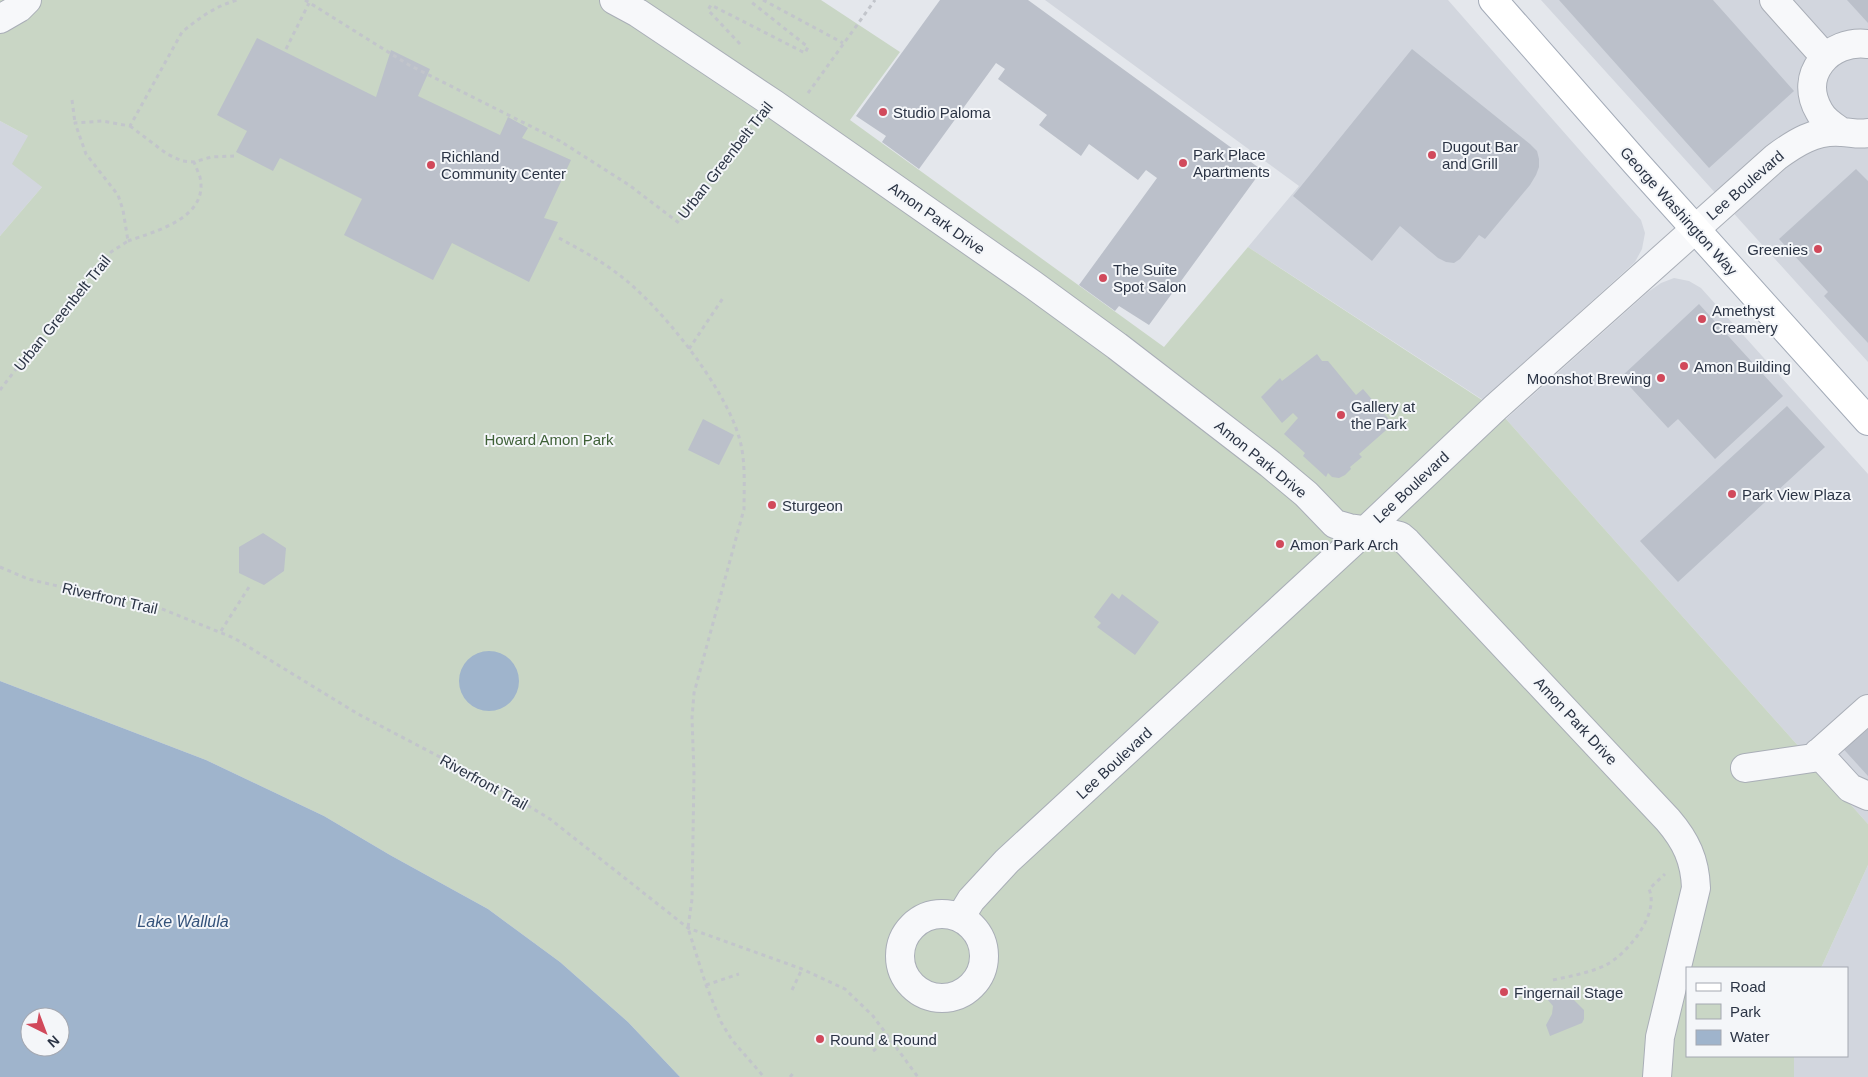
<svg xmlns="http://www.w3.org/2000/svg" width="1868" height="1077" font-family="Arial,sans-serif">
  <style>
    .built { fill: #d2d6de }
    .green { fill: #c9d6c5 }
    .water { fill: #9fb4cc; fill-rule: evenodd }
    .building { fill: #bbc0ca }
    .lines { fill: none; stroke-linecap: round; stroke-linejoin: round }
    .minor-casing { stroke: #a9aeb7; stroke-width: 30 }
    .major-casing { stroke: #a3abb8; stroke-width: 30 }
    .path { stroke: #c2c5cb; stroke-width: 3; stroke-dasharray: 4 4; stroke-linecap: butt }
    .minor { stroke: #f7f8fa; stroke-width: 28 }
    .major { stroke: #fff; stroke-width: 28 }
    .poi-dot { fill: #d1495b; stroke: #f4f6f9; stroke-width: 2 }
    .labels { text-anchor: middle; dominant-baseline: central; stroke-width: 4; stroke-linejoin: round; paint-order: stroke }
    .poi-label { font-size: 15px; fill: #2b3445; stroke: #f4f6f9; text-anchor: start }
    .street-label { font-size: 15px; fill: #2b3445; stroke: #f4f6f9 }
    .park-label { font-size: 15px; fill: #3f6138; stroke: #f4f6f9 }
    .water-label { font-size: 16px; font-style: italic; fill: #34527a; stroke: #f4f6f9 }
  </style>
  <rect width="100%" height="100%" fill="#e4e7ec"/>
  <path class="built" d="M1045 0H1448L1641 220 1645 233 1642 249 1635 262 1483 400 1248 247 1299 186Z
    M1541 0H1868V362Z
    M0 121 28 136 42 187 0 236Z
    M1674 278 1689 281 1701 288 1868 474V824L1506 419 1648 292 1661 283Z
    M1868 865V1077H1794V1056H1847V968H1821Z"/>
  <path class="green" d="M0 0H821L900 52 850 120 1164 347 1248 247 1482 400 1506 419 1868 824V865L1821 968H1687V1056H1794V1077H680L628 1022 560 962 488 909 390 855 324 816 206 760 0 681V236L42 187 12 164 28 136 0 121Z"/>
  <path class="water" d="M459 681a30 30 0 1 1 60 0a30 30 0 1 1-60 0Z
    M0 681 206 760 324 816 390 855 488 909 560 962 628 1022 680 1077H0ZM30 1017H60V1047H30Z"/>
  <path class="building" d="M940 0H1028L1262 170 1149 325 1119 306 1115 311 1079 285 1157 178 1146 170 1138 180 1089 144 1081 156 1039 125 1047 115 998 79 1005 69 996 63 919 169 882 142 886 136 856 116Z
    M1559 0H1713L1794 91 1709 168Z
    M1847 0H1868V23Z
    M257 38 376 97 391 50 430 69 418 96 500 135 508 117 528 128 522 138 571 160 544 218 558 222 529 282 452 243 433 280 344 235 362 199 280 158 273 171 236 152 247 131 217 115Z
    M1412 49 1530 144 1537 151 1539 159V167L1536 175 1530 185 1485 239 1479 235 1460 259 1454 263 1446 262 1438 258 1400 226 1372 261 1293 196Z
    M1856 169 1868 181V343L1824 296 1828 292 1779 239Z
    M1699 304 1783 396 1715 459 1678 419 1668 428 1621 377Z
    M1317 354 1322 361H1328L1356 395 1363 389 1393 424 1359 454 1362 457 1350 467 1351 469 1345 475 1339 478 1332 477 1328 473 1326 477 1303 456 1305 453 1284 434 1298 418 1293 413 1282 423 1261 397 1280 378 1282 381Z
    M1787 406 1825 447 1678 582 1640 541Z
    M703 419 734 435 719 465 688 450Z
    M263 533 286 548 284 571 264 585 239 573V547Z
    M1112 593 1119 599 1122 594 1159 622 1135 655 1097 627 1101 623 1094 617Z
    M1868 716V776L1838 743Z
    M1539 992 1556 993 1574 1000 1584 1010V1019L1582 1023 1550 1036 1546 1025 1552 1014 1553 1006 1547 999 1530 995Z"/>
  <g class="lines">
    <defs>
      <path id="minor" d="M614 0 638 13 774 104 1032 284 1117 346 1270 464 1306 494 1335 524 1349 528 1392 534 1400 536 1407 542 1668 820C1686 841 1695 860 1696 888L1660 1037 1657 1077
        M1774 0 1825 57
        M0 19 19 8 27 0
        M1842 132C1833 126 1824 121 1819 111 1798 75 1829 39 1868 44
        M1818 753 1850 788 1868 796
        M1745 768 1813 758 1868 709
        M900 956a42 42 0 1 1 84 0a42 42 0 1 1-84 0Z
        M960 918 971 900 1007 861 1366 530 1495 408 1776 157C1795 143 1815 130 1841 132 1850 132 1858 135 1868 133"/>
      <path id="major" d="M1493 0 1636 163 1868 421"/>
    </defs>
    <use href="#minor" class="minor-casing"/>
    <use href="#major" class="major-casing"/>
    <path class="path" d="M305 0 409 65 560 141 629 185 679 223 714 170 756 125
      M763 0 843 43
      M740 44 708 10 711 5 805 53 808 47 750 1V0
      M286 49 309 3
      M808 93 875 0
      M72 100 75 123
      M130 126 167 154 182 161 194 162 211 157 234 156
      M559 238C579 249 600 260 618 274 661 306 724 386 739 437 746 460 744 487 744 509L694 693 692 718 694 773 692 899 688 928 706 985 721 1022 732 1040 764 1077
      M128 241C156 231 209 218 200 177 198 172 196 167 194 162
      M689 349 723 298
      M0 390 75 292 111 252 128 241 123 210 118 195 86 154 75 123 102 121 130 126 182 32C199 18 217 5 238 0
      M0 567 28 579 83 592 122 597 152 605 234 638 358 714 499 788 550 819 688 928 802 969 845 989 873 1016 918 1077
      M221 631 251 584
      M1553 980C1571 976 1589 973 1606 965 1628 953 1660 914 1649 889L1665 874
      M706 985 739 974
      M792 990 802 969
      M873 1051 890 1038
      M790 1077 795 1071"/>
    <use href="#minor" class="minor"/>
    <use href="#major" class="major"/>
  </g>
  <g class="poi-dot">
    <circle cx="883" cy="112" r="5"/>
    <circle cx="1432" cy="155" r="5"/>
    <circle cx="1183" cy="163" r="5"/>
    <circle cx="431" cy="165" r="5"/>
    <circle cx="1818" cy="249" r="5"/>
    <circle cx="1103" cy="278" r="5"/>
    <circle cx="1702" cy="319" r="5"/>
    <circle cx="1684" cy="366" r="5"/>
    <circle cx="1661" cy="378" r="5"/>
    <circle cx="1341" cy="415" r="5"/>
    <circle cx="1732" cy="494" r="5"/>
    <circle cx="772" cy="505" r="5"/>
    <circle cx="1280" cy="544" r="5"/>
    <circle cx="1504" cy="992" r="5"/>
    <circle cx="820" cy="1039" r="5"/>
  </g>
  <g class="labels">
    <g class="poi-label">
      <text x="893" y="112">Studio Paloma</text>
      <text x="1442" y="146">Dugout Bar<tspan x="1442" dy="17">and Grill</tspan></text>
      <text x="1193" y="154">Park Place<tspan x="1193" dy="17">Apartments</tspan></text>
      <text x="441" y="156">Richland<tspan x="441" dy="17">Community Center</tspan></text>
      <text x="1808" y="249" text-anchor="end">Greenies</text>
      <text x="1113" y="269">The Suite<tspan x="1113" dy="17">Spot Salon</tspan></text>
      <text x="1712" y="310">Amethyst<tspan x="1712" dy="17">Creamery</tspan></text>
      <text x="1694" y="366">Amon Building</text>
      <text x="1651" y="378" text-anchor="end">Moonshot Brewing</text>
      <text x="1351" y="406">Gallery at<tspan x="1351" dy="17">the Park</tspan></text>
      <text x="1742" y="494">Park View Plaza</text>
      <text x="782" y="505">Sturgeon</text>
      <text x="1290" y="544">Amon Park Arch</text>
      <text x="1514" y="992">Fingernail Stage</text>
      <text x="830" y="1039">Round &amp; Round</text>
    </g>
    <g class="street-label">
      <text transform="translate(725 160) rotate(-52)">Urban Greenbelt Trail</text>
      <text transform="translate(1745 185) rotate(-41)">Lee Boulevard</text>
      <text transform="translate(1679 211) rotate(48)">George Washington Way</text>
      <text transform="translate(937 218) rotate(35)">Amon Park Drive</text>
      <text transform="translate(62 313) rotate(-51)">Urban Greenbelt Trail</text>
      <text transform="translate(1261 459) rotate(39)">Amon Park Drive</text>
      <text transform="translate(1411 487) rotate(-43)">Lee Boulevard</text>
      <text transform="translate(110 598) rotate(13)">Riverfront Trail</text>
      <text transform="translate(1576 721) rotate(47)">Amon Park Drive</text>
      <text transform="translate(1114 763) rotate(-43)">Lee Boulevard</text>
      <text transform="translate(484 782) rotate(29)">Riverfront Trail</text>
    </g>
    <g class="park-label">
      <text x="549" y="439">Howard Amon Park</text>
    </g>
    <g class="water-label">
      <text x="183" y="921">Lake Wallula</text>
    </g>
  </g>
  <rect x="1686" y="967" width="162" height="90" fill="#f4f6f9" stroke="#a4a8b1"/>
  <rect x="1696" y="983" width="25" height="8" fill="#ffffff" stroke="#a4a8b1"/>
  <text x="1730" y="992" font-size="15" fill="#2b3445">Road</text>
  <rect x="1696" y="1004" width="25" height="15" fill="#c9d6c5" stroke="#a4a8b1"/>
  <text x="1730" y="1017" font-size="15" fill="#2b3445">Park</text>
  <rect x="1696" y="1030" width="25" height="15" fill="#9fb4cc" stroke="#a4a8b1"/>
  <text x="1730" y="1042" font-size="15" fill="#2b3445">Water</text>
  <g transform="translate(45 1032) rotate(138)"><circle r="24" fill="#f4f6f9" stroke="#a4a8b1"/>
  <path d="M0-4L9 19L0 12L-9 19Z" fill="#d1495b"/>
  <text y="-8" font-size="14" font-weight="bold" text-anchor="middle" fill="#2b3445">N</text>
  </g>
</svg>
